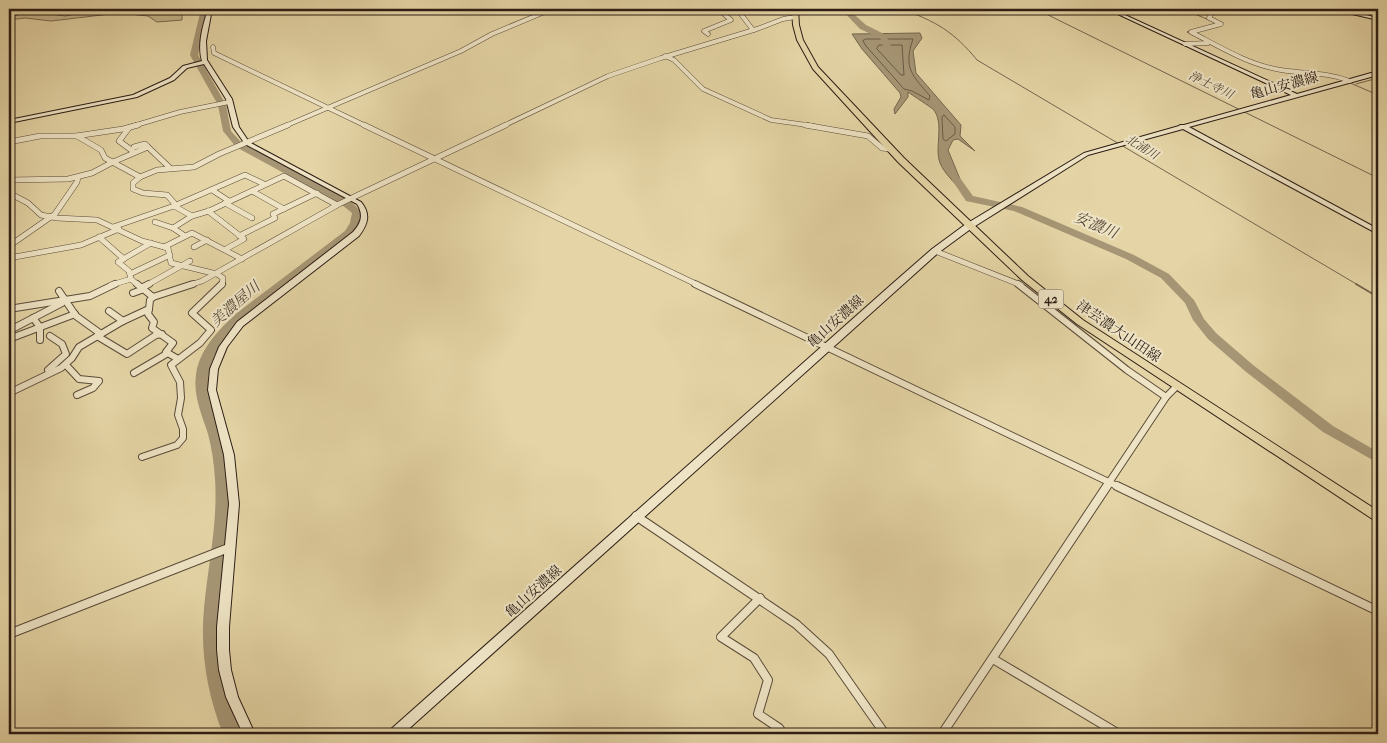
<svg xmlns="http://www.w3.org/2000/svg" width="1387" height="743" font-family="'IM FELL French Canon','Noto Serif JP',serif">
<rect width="100%" height="100%" fill="#e5d5a6"/>
<filter id="stains"><feTurbulence type="fractalNoise" baseFrequency=".004" numOctaves="4"/><feColorMatrix values="0 0 0 0 .2 0 0 0 0 .09 0 0 0 0 .02 0 0 0 .5 -.17"/></filter>
<radialGradient id="worn" r=".72"><stop offset=".6" stop-color="#630" stop-opacity="0"/><stop offset="1" stop-color="#630" stop-opacity=".3"/></radialGradient>
<polygon fill="#c6b68d" stroke="#796a51" points="103,9 177,9 182,11 182,20 157,22 148,16 119,13 51,21 25,18 9,20 9,16 36,12 65,16"/>
<path fill="#a69675" stroke="#75664f" d="M920,33L922,38L913,51L916,73L961,125L960,136L975,151L958,139L953,140L948,150L967,196C958,186 945,175 940,163C934,147 945,123 933,109C932,108 912,95 908,92V97L895,114L894,109L901,97L900,93L862,49L852,34Z"/>
<g fill="none" stroke-linecap="round" stroke-linejoin="round">
<g stroke="#695a45" stroke-width="1">
<path d="M866,39H913C903,68 912,75 930,96L929,100L912,91L904,89L866,46L863,41Z"/>
<polygon points="879,45 902,45 904,75 901,75 877,49"/>
<polygon points="944,115 955,127 955,134 946,141 943,139 942,118"/>
</g>
<g stroke="#75664f" stroke-width="1">
<path d="M901,9C936,21 954,32 977,60L1358,285"/>
<polyline points="1036,9 1378,178"/>
<polyline points="1183,9 1209,20"/>
<polyline points="1192,30 1187,32 1206,42"/>
<polyline points="1348,82 1378,95"/>
<polyline points="1356,84 1378,78"/>
</g>
<polyline stroke="#75664f" stroke-width="2" points="1356,284 1378,297"/>
<g fill="#a69675" fill-rule="evenodd">
<path d="M201,9H209L198,55L226,105L231,131L242,143L350,201C365,214 366,219 353,235C329,254 305,272 281,291C257,309 227,328 214,356C197,391 223,430 227,466C235,520 220,571 219,624C218,663 228,698 241,734H223C207,694 200,651 204,608C208,565 218,523 215,479C214,464 212,449 208,434C202,415 193,396 196,375C199,350 218,330 237,313L345,231L350,223L352,213L342,205L236,147L223,131L218,105L190,55Z"/>
<polygon points="841,9 848,9 866,25 886,35 891,46 890,48 884,48 880,38 860,29"/>
<polygon points="957,177 960,178 973,196 1022,207 1134,255 1169,274 1194,300 1204,319 1216,333 1253,365 1333,426 1378,452 1378,463 1323,432 1245,371 1208,339 1193,320 1185,303 1161,278 1126,259 1014,211 966,201 952,180"/>
</g>
<g stroke="#5a4b39" stroke-width="5">
<g id="street-far3">
<polyline points="737,9 753,30"/>
<path d="M1214,9L1209,18L1221,24L1191,32C1220,47 1249,65 1281,70C1305,74 1327,72 1350,81"/>
<polyline points="9,14 39,9"/>
<polyline points="708,34 704,31 731,20 718,9"/>
<polyline points="1185,44 1208,43"/>
<polyline points="213,47 214,53 366,126"/>
<polyline points="665,56 674,60 703,89 771,120 814,126"/>
<polyline points="133,126 180,112 229,102"/>
<polyline points="285,126 461,51 492,34 552,9"/>
<polyline points="503,126 608,76 661,58 757,29 783,19 795,17"/>
</g>
</g>
<g stroke="#5a4b39" stroke-width="6">
<g id="street-far2">
<polyline points="364,125 698,285"/>
<polyline points="805,125 868,136 882,148 890,149"/>
<polyline points="129,128 119,141 134,152"/>
<polyline points="77,136 101,150 105,158 140,177"/>
<polyline points="9,142 40,136 76,136 123,129 138,125"/>
<polyline points="134,147 145,144 148,147"/>
<polyline points="113,162 148,147 170,168"/>
<polyline points="9,180 68,179 92,173 113,162"/>
<polyline points="212,190 229,201"/>
<polyline points="252,191 284,209"/>
<polyline points="9,193 28,203 41,215 57,218 97,220 142,241 168,248 171,263 217,274 223,278 222,285"/>
<polyline points="225,203 252,218"/>
<polyline points="174,206 245,175 264,184"/>
<polyline points="174,206 192,216"/>
<polyline points="208,211 244,239 226,249"/>
<polyline points="155,222 173,228"/>
<polyline points="113,227 174,206 175,204 167,195 143,193 133,189 133,183 140,177 157,170 194,167 219,154 288,125"/>
<polyline points="185,236 173,228 192,216 209,211 284,176 337,205"/>
<polyline points="239,236 275,218 273,214 317,193"/>
<polyline points="99,237 124,259"/>
<polyline points="9,246 55,214 77,182 78,177"/>
<polyline points="164,247 192,233 242,259"/>
<polyline points="194,247 207,240"/>
<polyline points="935,251 1021,285"/>
<polyline points="9,258 81,245 119,229"/>
<polyline points="130,274 170,255"/>
<polyline points="111,285 131,279"/>
<polyline points="138,285 131,279 129,271 118,262 151,243"/>
<polyline points="147,285 190,261"/>
<polyline points="190,285 202,281 339,204 506,125"/>
</g>
</g>
<g stroke="#5a4b39" stroke-width="8">
<g id="street-far1">
<polyline points="137,284 153,297"/>
<polyline points="695,284 1119,487"/>
<polyline points="1018,284 1127,370 1166,397"/>
<polyline points="143,287 149,284"/>
<polyline points="59,291 76,316 101,334"/>
<polyline points="133,293 144,289"/>
<polyline points="9,309 90,296 115,284"/>
<polyline points="149,309 148,314 154,322 152,328 173,343 166,352 178,359"/>
<polyline points="109,311 123,321"/>
<polyline points="33,318 40,327 40,340"/>
<polyline points="14,328 62,303"/>
<polyline points="97,336 127,354 156,335 162,334"/>
<polyline points="9,339 75,314"/>
<polyline points="66,365 79,379 99,381 93,388 77,395"/>
<polyline points="48,370 66,354 62,344 50,336"/>
<polyline points="134,373 168,353"/>
<polyline points="9,393 61,368 72,358 79,347 123,321 149,309 150,300 153,297 193,284"/>
<polyline points="142,457 177,445 183,438 183,429 178,415 181,398 180,382 171,365 200,343 211,330 192,313 222,284"/>
<polyline points="1106,487 1166,397 1177,386"/>
</g>
</g>
<g stroke="#5a4b39" stroke-width="10">
<g id="street">
<polyline points="1117,486 1378,611"/>
<polyline points="636,516 796,624 829,654 885,734"/>
<polyline points="760,598 721,637 754,658 768,680 758,714 779,728 783,734"/>
<polyline points="9,634 231,547"/>
<polyline points="993,659 1119,734"/>
<polyline points="942,734 1107,486"/>
</g>
</g>
<g stroke="#2c1d15" stroke-width="2">
<g id="secondary">
<path d="M208,9H212L206,41L207,60L232,99L239,127L249,142L361,202C371,214 368,224 359,236L243,326L227,347L218,369L216,390L234,455L239,504L229,627V650L231,670L238,697L255,734H243L226,697L219,670L217,650V627L229,504L224,455L208,390L210,369L219,347L237,322L353,232C361,223 364,215 357,204L245,144L233,127L226,99L204,64L187,68L174,80L137,97L14,122L12,129L14,142L9,143V120L133,95L170,78L183,66L202,61C197,45 203,25 208,9Z"/>
<polygon points="1107,9 1112,9 1297,94 1378,71 1378,75 1189,127 1378,229 1378,234 1183,129 1088,155 972,228 938,253 403,734 388,734 390,730 892,284 932,249 966,224 1084,153 1179,126 1180,125 1184,125 1291,95"/>
<polygon points="1335,9 1342,9 1378,18 1378,20 1335,10"/>
</g>
</g>
<g stroke="#2c1d15" stroke-width="2">
<polygon id="primary" points="792,9 798,9 799,25 803,40 818,67 904,158 1028,276 1083,320 1378,511 1378,521 1374,520 1077,324 1022,280 898,162 813,69 797,40 793,25"/>
</g>
<use href="#street-far3" stroke="#eee4c5" stroke-width="4"/>
<use href="#street-far2" stroke="#eee4c5" stroke-width="5"/>
<use href="#street-far1" stroke="#eee4c5" stroke-width="6"/>
<use href="#street" stroke="#eee4c5" stroke-width="8"/>
<use href="#secondary" fill="#eee4c5" fill-rule="evenodd"/>
<use href="#primary" fill="#e5d5a6" fill-rule="evenodd"/>
</g>
<g text-anchor="middle" stroke-width="4" stroke-linejoin="round" paint-order="stroke">
<g font-size="12" font-style="italic" fill="#574737" stroke="#eee4c5">
<text transform="translate(1211 85) rotate(26)" y="4">浄土寺川</text>
<text transform="translate(1142 147) rotate(31)" y="4">北浦川</text>
</g>
<rect fill="#eee4c5" stroke="#66594a" stroke-width="1" x="1038.5" y="289.5" width="25" height="19" rx="4"/>
<g font-size="12" font-weight="bold" fill="#2c1d15">
<text x="1051" y="303">42</text>
</g>
<g font-size="14" fill="#2c1d15" stroke="#eee4c5">
<text transform="translate(1284 85) rotate(-15)" y="5">亀山安濃線</text>
<text transform="translate(835 321) rotate(-42)" y="5">亀山安濃線</text>
<text transform="translate(1119 331) rotate(34)" y="5">津芸濃大山田線</text>
<text transform="translate(533 591) rotate(-42)" y="5">亀山安濃線</text>
</g>
<g font-size="15" font-style="italic" fill="#574737" stroke="#eee4c5">
<text transform="translate(1096 225) rotate(23)" y="5">安濃川</text>
<text transform="translate(235 304) rotate(-41)" y="5">美濃屋川</text>
</g>
</g>
<rect width="1387" height="743" fill="none" stroke="#e5d5a6" stroke-width="30"/>
<rect x="10" y="10" width="1367" height="723" fill="none" stroke="#2c1d15" stroke-width="2.5"/>
<rect x="15" y="15" width="1357" height="713" fill="none" stroke="#2c1d15"/>
<rect width="100%" height="100%" filter="url(#stains)"/>
<rect width="100%" height="100%" fill="url(#worn)"/>
</svg>
